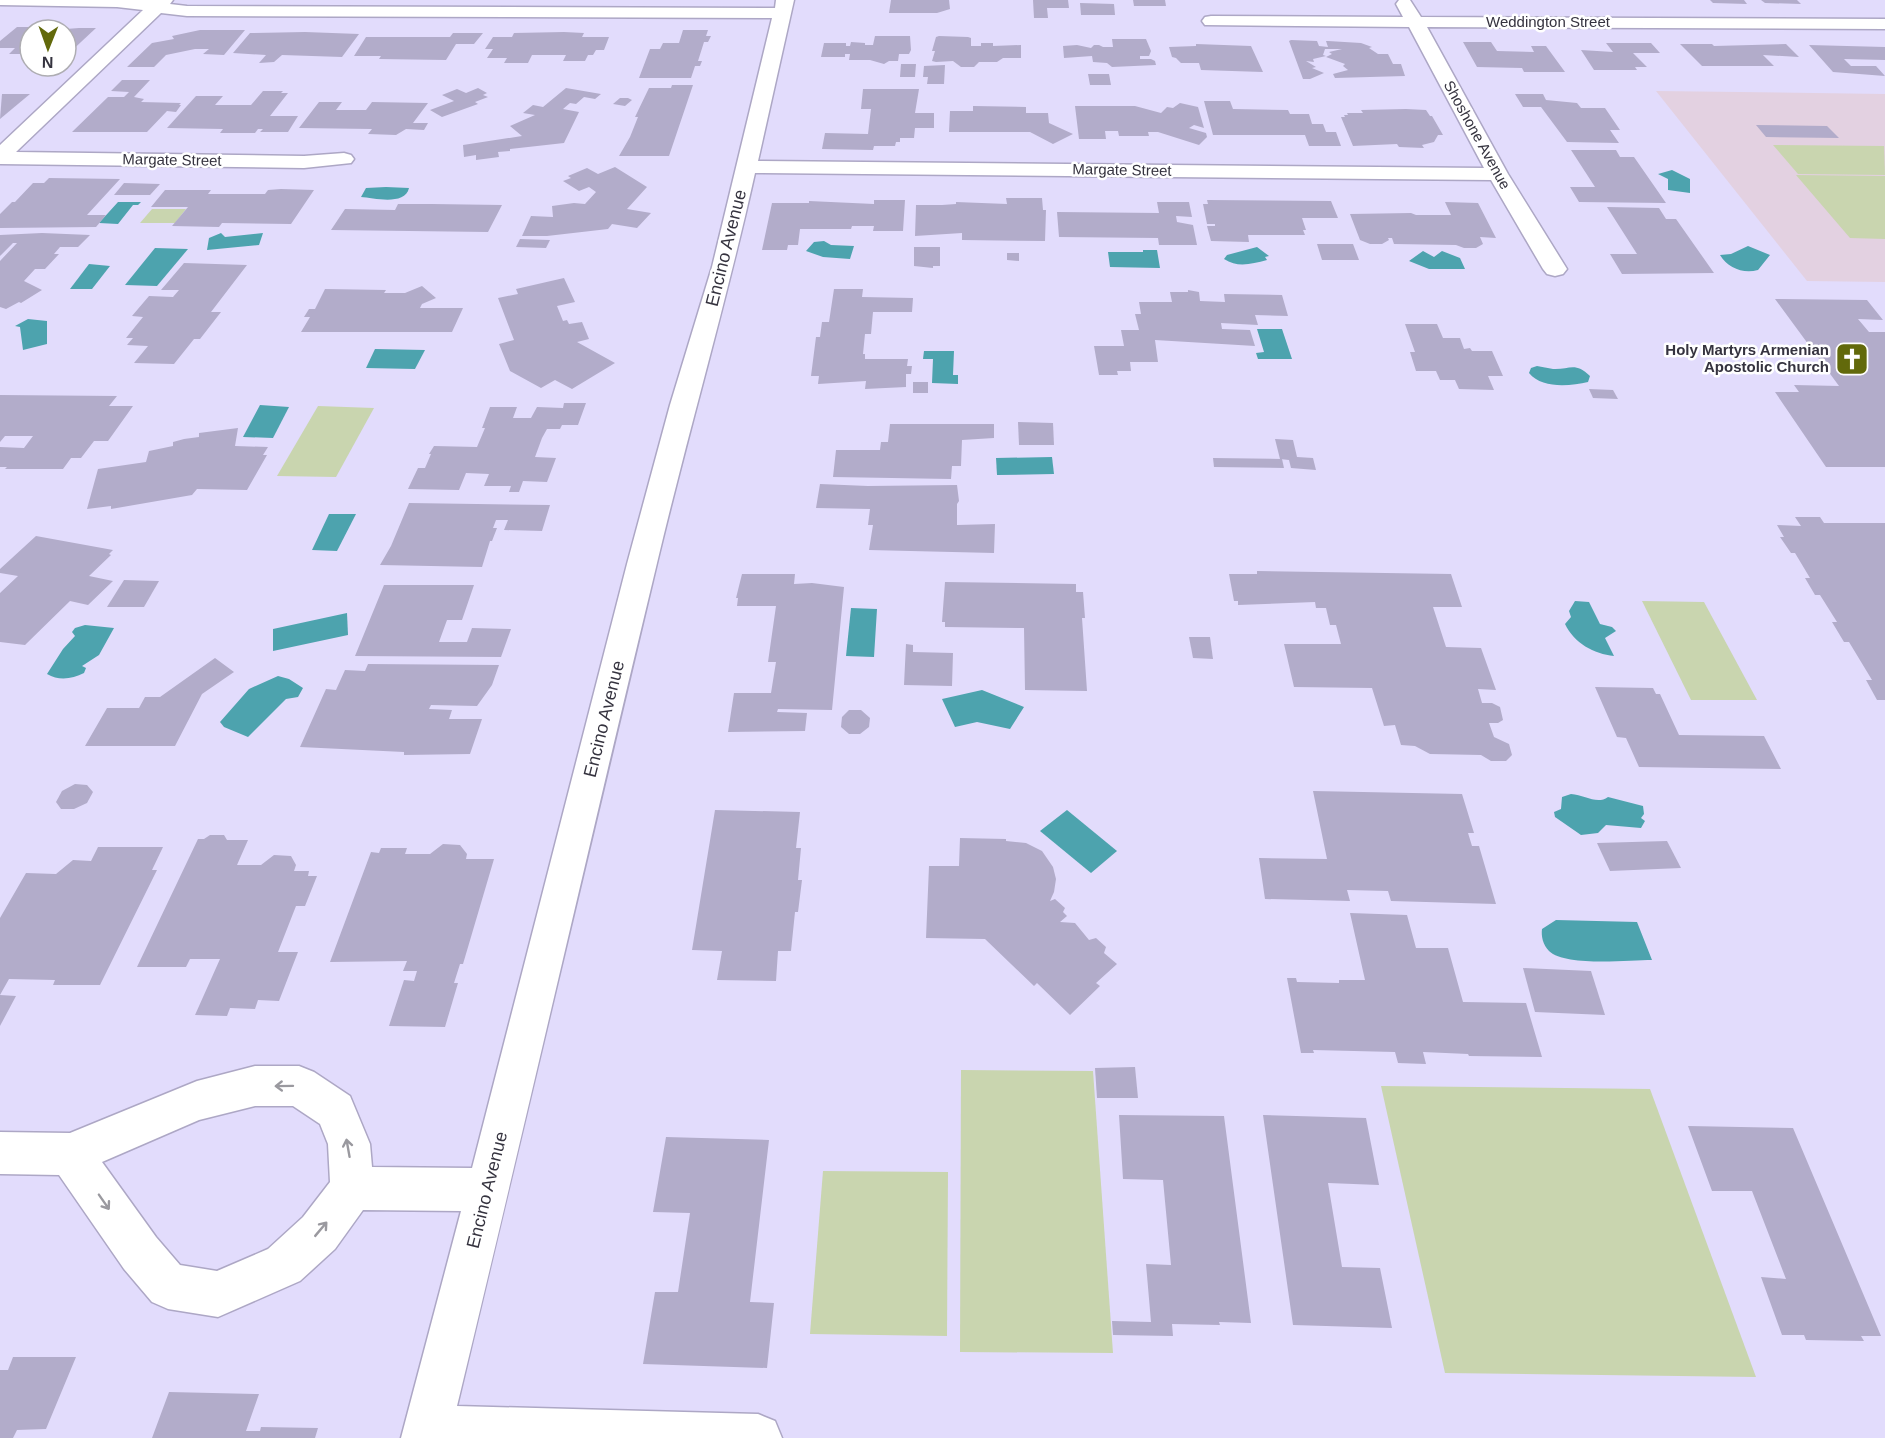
<svg xmlns="http://www.w3.org/2000/svg" width="1885" height="1438" font-family="Arial,sans-serif">
<rect width="100%" height="100%" fill="#e2dcfc"/>
<polygon fill="#e3d1e1" points="1656,91 1885,94 1885,282 1807,281"/>
<g fill="#c9d5af">
<polygon points="1773,145 1884,146 1885,175 1798,174"/>
<polygon points="1796,175 1885,176 1885,239 1850,238"/>
<polygon points="152,209 186,209 175,223 140,223"/>
<polygon points="318,406 374,408 336,477 277,476"/>
<polygon points="1642,601 1704,602 1757,700 1691,700"/>
<polygon points="961,1070 1093,1071 1113,1353 960,1352"/>
<polygon points="1381,1086 1650,1089 1756,1377 1445,1373"/>
<polygon points="823,1171 948,1172 947,1336 810,1334"/>
</g>
<g fill="#4da3ae">
<polygon points="1672,170 1690,179 1690,193 1668,190 1668,179 1658,174"/>
<path d="M386,187L409,188C405,206 374,198 361,197L366,188Z"/>
<polygon points="118,202 141,202 138,205 133,205 118,224 99,223"/>
<polygon points="221,233 225,237 263,233 259,245 207,250 209,238"/>
<polygon points="824,241 831,245 854,246 850,259 823,257 806,251 814,242"/>
<path d="M1748,246L1770,255L1758,270C1743,274 1728,268 1720,255L1731,254Z"/>
<path d="M1257,247L1269,256L1265,257L1267,260C1251,264 1238,268 1224,259L1227,255Z"/>
<polygon points="155,248 188,249 157,286 125,285"/>
<polygon points="1143,250 1157,250 1160,268 1110,267 1108,252 1143,252"/>
<polygon points="1423,251 1434,257 1442,251 1460,258 1465,269 1429,269 1409,261"/>
<polygon points="89,264 110,266 92,289 70,289"/>
<polygon points="28,319 47,321 47,344 23,350 20,327 15,326"/>
<polygon points="1257,329 1282,329 1292,359 1258,359 1256,353 1264,352"/>
<polygon points="375,349 425,350 415,369 366,368"/>
<polygon points="924,351 954,351 953,375 958,375 958,384 932,383 933,359 923,359"/>
<path d="M1537,366C1542,367 1548,368 1553,369C1569,370 1575,361 1590,376L1588,382C1570,386 1542,389 1529,373L1531,368Z"/>
<polygon points="260,405 289,407 273,438 243,437"/>
<polygon points="1052,457 1054,474 997,475 996,458"/>
<polygon points="329,514 356,514 337,551 312,550"/>
<path d="M1575,601L1589,602L1600,624L1612,627L1616,631L1605,638L1614,656C1594,654 1574,643 1565,624L1571,617L1569,611Z"/>
<polygon points="851,608 877,609 874,657 846,656"/>
<polygon points="347,613 348,635 273,651 273,629"/>
<path d="M85,625L114,628L99,655L82,666L86,668L84,673C72,679 59,681 47,674L63,649L75,636L72,632L75,628Z"/>
<polygon points="278,676 289,679 303,688 298,697 286,699 248,737 224,727 220,722 249,689"/>
<polygon points="982,690 1024,707 1010,729 977,722 955,727 942,699"/>
<path d="M1571,794C1585,795 1597,805 1608,797L1643,806L1644,814L1641,818L1645,821L1641,828L1606,825L1598,833L1581,835L1555,817L1554,812L1561,809L1562,797Z"/>
<polygon points="1067,810 1117,851 1091,873 1040,831"/>
<path d="M1556,920L1637,922L1652,960C1628,960 1566,967 1549,951C1543,945 1541,936 1542,929Z"/>
</g>
<g fill="#b2acca">
<polygon points="891,0 949,0 950,9 937,13 889,13"/>
<polygon points="1033,0 1068,0 1069,8 1047,8 1048,18 1034,18"/>
<polygon points="1133,0 1165,0 1166,6 1134,6"/>
<polygon points="1710,0 1744,0 1747,4 1713,3"/>
<polygon points="1761,0 1797,0 1801,4 1765,3"/>
<polygon points="1080,3 1114,4 1115,15 1081,15"/>
<polygon points="17,27 47,27 43,30 30,30 30,54 9,54 15,48 0,48 0,41"/>
<polygon points="79,28 96,28 66,56 66,29"/>
<polygon points="200,30 245,30 224,55 203,54 209,49 195,49 166,55 154,67 127,67 152,43 174,39 172,36"/>
<polygon points="683,30 708,30 706,36 711,36 708,42 704,42 698,61 702,61 700,66 695,66 691,78 639,78 650,49 660,49 663,43 679,43"/>
<polygon points="305,32 359,34 342,57 282,55 274,62 259,63 266,55 233,53 250,33"/>
<polygon points="564,32 584,33 582,37 609,37 604,50 596,50 593,55 588,55 585,61 563,61 566,55 532,55 528,63 504,63 507,58 487,58 493,49 485,49 493,37 512,37 514,33"/>
<polygon points="453,33 483,33 474,44 456,44 446,60 379,59 381,56 354,56 366,37 450,37"/>
<polygon points="875,36 910,36 911,50 909,54 899,54 898,61 889,61 884,64 870,60 849,60 850,54 845,54 845,57 821,57 824,43 846,43 846,46 850,46 851,42 865,43 865,45 873,45"/>
<polygon points="939,36 968,37 971,38 971,46 981,46 981,43 993,43 993,46 1021,45 1021,58 1003,58 997,62 979,62 974,67 961,67 953,61 936,62 932,61 935,51 932,51 936,37"/>
<polygon points="1112,39 1146,39 1151,51 1149,56 1140,56 1140,59 1151,59 1155,61 1156,65 1112,67 1107,63 1093,62 1092,56 1064,58 1063,46 1077,45 1091,48 1094,45 1099,45 1103,47 1113,47"/>
<polygon points="1291,40 1317,41 1319,46 1328,47 1326,41 1328,41 1361,43 1372,47 1369,48 1378,54 1388,54 1393,64 1401,64 1405,76 1335,78 1333,74 1348,70 1343,66 1345,64 1326,57 1332,54 1329,52 1342,49 1325,49 1323,55 1326,56 1313,59 1314,62 1306,61 1316,67 1312,68 1324,73 1310,79 1303,79 1289,41"/>
<polygon points="1463,42 1491,42 1497,51 1534,52 1531,46 1546,46 1565,72 1524,72 1522,68 1477,67"/>
<polygon points="1606,43 1651,43 1660,53 1633,53 1647,67 1635,67 1637,70 1594,70 1581,50 1613,52"/>
<polygon points="1196,44 1251,46 1263,72 1201,70 1199,63 1181,63 1176,58 1172,57 1169,47 1196,46"/>
<polygon points="1680,44 1712,44 1714,46 1786,44 1799,57 1763,55 1774,66 1702,66"/>
<polygon points="1809,45 1885,47 1885,60 1844,59 1851,66 1876,66 1885,76 1833,72"/>
<polygon points="901,64 916,64 915,77 900,77"/>
<polygon points="945,65 944,84 927,84 928,77 923,77 924,66"/>
<polygon points="1088,74 1109,74 1111,85 1090,85"/>
<polygon points="122,80 150,80 134,97 144,99 141,102 181,103 179,105 181,105 176,112 167,111 147,132 72,132 108,97 124,97 129,92 111,91"/>
<polygon points="672,85 693,85 669,156 619,156 630,137 638,117 635,117 649,88 671,88"/>
<polygon points="478,88 487,93 483,95 488,97 475,102 478,104 442,117 430,110 454,101 442,95 457,89 466,93"/>
<polygon points="566,88 601,94 595,99 584,97 576,104 570,103 563,109 579,112 564,143 510,149 510,151 498,152 499,157 476,160 476,155 464,157 463,145 522,136 510,126 535,115 523,113 533,105 543,107"/>
<polygon points="863,89 919,89 915,113 934,113 934,128 915,128 914,138 900,138 900,142 896,142 895,146 874,146 873,150 822,149 825,133 868,134 871,109 861,109"/>
<polygon points="263,91 283,91 281,93 288,93 270,116 298,116 288,132 260,132 263,129 258,129 255,133 220,133 223,129 167,128 196,96 223,96 215,105 251,105"/>
<polygon points="2,94 30,94 0,119"/>
<polygon points="1515,94 1543,94 1546,100 1577,103 1581,108 1605,108 1620,130 1610,130 1619,143 1567,142 1541,107 1523,107"/>
<polygon points="620,98 628,98 632,100 625,106 613,104"/>
<polygon points="1204,101 1230,101 1233,109 1288,110 1290,114 1309,114 1312,124 1323,124 1326,132 1336,132 1341,146 1309,146 1305,135 1213,135"/>
<polygon points="319,102 342,102 336,110 366,110 372,102 428,103 413,123 428,123 424,130 406,129 396,135 368,134 372,129 299,128"/>
<polygon points="1180,103 1198,107 1204,128 1194,125 1189,128 1206,133 1207,137 1199,145 1158,132 1148,132 1149,136 1119,136 1118,131 1105,131 1106,139 1079,139 1075,106 1135,106 1161,113 1167,107 1173,108"/>
<polygon points="973,106 1026,107 1026,113 1048,113 1049,123 1073,134 1053,144 1030,132 949,132 950,111 973,111"/>
<polygon points="1406,109 1426,110 1430,116 1432,116 1443,135 1438,135 1434,142 1422,145 1424,148 1399,147 1397,144 1353,146 1341,117 1345,117 1344,115 1348,115 1347,113 1363,113 1361,110"/>
<polygon points="1756,125 1827,126 1839,138 1766,137"/>
<polygon points="1571,150 1616,150 1620,157 1634,157 1666,203 1579,202 1570,187 1595,187"/>
<polygon points="615,167 647,187 627,209 651,213 637,228 612,224 608,229 547,236 522,236 531,216 553,217 552,206 574,203 585,204 596,192 589,187 579,191 563,181 571,178 568,176 587,168 598,174"/>
<polygon points="49,178 120,179 87,215 106,215 96,227 0,228 0,214 12,202 15,202 33,183 44,183"/>
<polygon points="124,183 160,184 150,195 114,195"/>
<polygon points="281,189 314,190 291,224 222,223 219,227 172,226 188,207 151,207 165,190 211,190 208,194 265,194 268,190"/>
<polygon points="1006,198 1042,198 1043,210 1046,210 1045,241 962,240 962,233 915,236 916,205 942,205 956,204 956,202 1007,204"/>
<polygon points="874,200 905,200 903,231 873,231 874,226 852,226 851,229 800,229 798,245 788,245 787,250 762,250 772,203 809,203 809,201 874,204"/>
<polygon points="1207,200 1331,201 1338,218 1302,218 1306,230 1303,230 1305,235 1248,235 1249,242 1211,241 1207,226 1215,226 1215,224 1207,224 1203,204 1208,204"/>
<polygon points="1157,202 1189,202 1192,217 1176,216 1177,222 1193,225 1197,245 1159,245 1158,238 1059,237 1057,212 1159,213"/>
<polygon points="1445,202 1478,203 1496,238 1480,237 1483,244 1476,248 1464,248 1456,245 1394,244 1392,238 1388,238 1389,240 1382,244 1370,244 1360,240 1350,214 1411,213 1416,215 1451,215"/>
<polygon points="398,204 432,204 502,205 488,232 331,230 345,209 395,210"/>
<polygon points="1607,207 1659,208 1666,219 1676,219 1714,273 1622,274 1610,254 1637,254"/>
<polygon points="42,233 90,235 78,247 60,247 54,254 59,254 45,269 35,269 24,281 42,290 21,303 19,302 6,309 0,307 0,261 17,243 13,243 0,256 0,235"/>
<polygon points="520,239 550,240 546,248 516,247"/>
<polygon points="1317,244 1353,244 1359,260 1322,260"/>
<polygon points="914,247 940,247 940,266 933,266 933,268 914,266"/>
<polygon points="1007,253 1019,253 1019,261 1007,260"/>
<polygon points="184,263 247,265 211,312 221,312 200,339 194,339 174,364 134,363 148,346 127,345 133,338 126,338 143,317 132,316 149,296 173,297 179,290 161,290"/>
<polygon points="564,278 575,302 557,306 563,321 567,320 569,324 582,322 589,339 577,342 615,363 572,389 555,380 541,388 510,371 499,344 514,340 498,298 518,294 516,289"/>
<polygon points="422,286 436,298 422,304 420,308 463,308 452,332 301,332 310,317 304,317 309,309 315,309 325,289 386,290 384,293 405,293"/>
<polygon points="834,289 863,289 862,297 913,298 912,312 873,312 871,334 865,334 863,354 865,354 865,359 908,359 907,366 912,366 911,374 906,374 906,387 865,389 866,381 818,384 819,376 811,376 816,337 820,337 822,322 829,322"/>
<polygon points="1188,290 1199,292 1200,301 1225,302 1224,294 1282,295 1288,316 1255,315 1258,325 1221,323 1222,329 1250,330 1255,346 1155,340 1158,362 1130,362 1131,371 1117,371 1118,375 1099,375 1094,346 1124,346 1121,330 1139,330 1135,314 1141,314 1139,302 1172,302 1170,292 1188,292"/>
<polygon points="1775,299 1867,300 1883,320 1858,319 1869,332 1885,332 1885,467 1826,467 1775,392 1799,392 1794,385 1839,386"/>
<polygon points="1405,324 1437,324 1443,338 1460,338 1464,349 1470,348 1472,351 1492,351 1503,376 1488,376 1494,390 1459,389 1455,380 1440,380 1436,371 1416,371 1410,352 1415,352"/>
<rect x="913" y="382" width="15" height="11"/>
<polygon points="1589,389 1613,390 1618,399 1593,398"/>
<polygon points="0,395 117,396 109,406 133,406 108,441 94,441 81,458 71,458 63,469 5,469 7,467 0,467 0,447 24,448 33,436 5,436 0,442"/>
<polygon points="564,403 586,403 578,425 562,425 560,429 547,429 542,438 535,457 556,458 547,482 523,481 519,492 509,492 511,486 484,486 489,474 466,473 459,490 408,489 418,468 425,468 431,454 429,454 434,446 477,447 485,428 482,428 490,407 517,407 513,418 531,418 537,407 563,408"/>
<polygon points="1018,422 1053,423 1054,445 1019,445"/>
<polygon points="890,424 994,424 994,438 962,440 961,466 952,466 951,479 833,477 836,450 880,450 881,442 888,442"/>
<polygon points="238,428 235,446 268,447 263,455 267,455 247,490 197,489 192,495 111,509 111,506 87,509 98,469 146,462 149,451 173,446 173,442 184,439 199,437 199,433"/>
<polygon points="1275,439 1293,440 1297,457 1313,458 1316,470 1291,468 1289,460 1280,459"/>
<polygon points="1213,458 1282,459 1284,468 1214,467"/>
<polygon points="820,484 868,486 957,485 959,501 957,504 957,525 995,524 994,553 869,550 873,525 868,525 870,509 816,508"/>
<polygon points="409,503 550,505 542,531 504,530 508,520 496,520 493,528 497,528 492,541 490,541 482,567 380,565 391,546"/>
<polygon points="1795,517 1820,517 1824,523 1885,523 1885,700 1877,700 1866,680 1872,680 1849,642 1844,642 1832,622 1837,622 1820,595 1815,595 1805,578 1810,578 1795,553 1791,553 1780,537 1784,537 1777,525 1801,526"/>
<polygon points="36,536 113,550 109,554 111,555 89,576 113,581 88,605 70,601 25,645 0,642 0,593 18,576 0,573 0,569"/>
<polygon points="1257,571 1451,574 1462,607 1433,607 1446,647 1481,648 1496,690 1478,689 1482,703 1492,703 1500,707 1503,720 1498,723 1489,723 1494,737 1509,744 1512,755 1506,761 1491,761 1481,755 1430,754 1415,746 1401,745 1395,725 1384,726 1372,688 1294,687 1284,644 1341,644 1336,625 1330,625 1326,608 1316,608 1315,602 1238,605 1238,601 1234,601 1229,574 1257,574"/>
<polygon points="742,574 795,574 794,584 812,583 844,587 832,710 778,709 777,712 807,713 805,731 728,732 734,693 771,693 776,662 768,662 776,606 737,606 738,598 736,598"/>
<polygon points="124,580 159,581 144,607 107,607"/>
<polygon points="945,582 1076,584 1076,592 1083,592 1085,618 1082,618 1087,691 1025,690 1024,628 945,627 945,622 942,622"/>
<polygon points="384,585 474,585 462,620 447,620 439,642 467,642 472,628 511,629 501,657 355,656"/>
<polygon points="1189,637 1210,637 1213,659 1193,658"/>
<polygon points="906,644 913,645 913,652 953,653 952,686 904,685"/>
<polygon points="215,658 234,672 202,694 175,746 85,746 107,708 139,708 145,697 160,697"/>
<polygon points="368,664 499,665 492,685 477,706 431,705 429,709 452,710 449,719 482,719 470,754 404,755 404,752 300,747 326,689 336,690 345,670 365,671"/>
<polygon points="1595,687 1653,688 1656,694 1660,694 1679,735 1764,736 1781,769 1639,767 1626,738 1617,737"/>
<polygon points="849,710 861,710 870,718 869,727 860,734 849,734 841,727 842,717"/>
<polygon points="75,784 87,785 93,792 87,803 74,809 61,809 56,802 62,791"/>
<polygon points="1313,791 1462,794 1474,833 1468,833 1472,846 1479,846 1496,904 1391,901 1388,891 1347,890 1350,901 1265,899 1259,858 1327,859"/>
<polygon points="715,810 800,812 796,848 801,848 798,880 802,880 798,912 795,912 791,951 778,951 776,981 717,980 722,951 692,950"/>
<polygon points="210,835 224,835 227,840 248,840 237,865 261,865 274,855 291,856 296,865 294,871 309,871 308,876 317,876 305,906 296,906 278,952 298,952 279,1001 258,1000 255,1009 230,1008 227,1016 195,1015 220,959 190,959 186,967 137,967 198,839 204,839"/>
<polygon points="960,838 1006,839 1006,841 1026,843 1042,851 1053,867 1056,879 1054,892 1050,901 1055,899 1065,908 1063,912 1067,916 1060,922 1075,923 1089,940 1096,938 1106,947 1104,953 1117,964 1096,983 1100,986 1070,1015 1037,983 1034,986 985,939 926,938 929,866 959,866"/>
<polygon points="1667,841 1681,868 1610,871 1597,843"/>
<polygon points="443,844 460,845 467,854 466,859 494,859 463,964 460,964 454,983 458,983 445,1027 389,1026 404,980 414,981 417,971 403,971 407,961 330,962 371,852 379,853 381,848 407,848 405,854 430,854"/>
<polygon points="98,847 163,847 152,870 157,870 100,985 53,985 55,980 9,979 0,995 0,918 26,873 56,874 73,860 91,861"/>
<polygon points="1350,913 1407,915 1416,948 1448,948 1463,1002 1526,1003 1542,1057 1469,1056 1468,1054 1423,1052 1426,1064 1398,1063 1395,1052 1313,1050 1314,1053 1301,1053 1287,978 1296,978 1297,982 1339,983 1339,980 1365,980"/>
<polygon points="1523,968 1591,971 1605,1015 1535,1012"/>
<polygon points="0,995 16,996 0,1026"/>
<polygon points="1135,1067 1138,1098 1097,1098 1095,1068"/>
<polygon points="1119,1115 1224,1116 1251,1323 1219,1322 1220,1325 1172,1324 1173,1336 1113,1335 1112,1321 1151,1322 1146,1264 1171,1265 1163,1180 1123,1179"/>
<polygon points="1263,1115 1366,1118 1379,1185 1328,1183 1342,1267 1380,1268 1392,1328 1293,1325"/>
<polygon points="1688,1126 1793,1128 1881,1336 1861,1336 1864,1341 1806,1340 1804,1335 1782,1335 1761,1277 1786,1279 1752,1191 1712,1191"/>
<polygon points="666,1137 769,1140 750,1302 774,1303 767,1368 643,1364 655,1292 678,1292 690,1213 653,1212"/>
<polygon points="13,1357 76,1357 46,1429 17,1430 13,1438 0,1438 0,1370 8,1370"/>
<polygon points="169,1392 259,1394 246,1431 260,1431 261,1427 318,1428 315,1438 152,1438"/>
</g>
<g fill="none" stroke-linecap="round" stroke-linejoin="round">
<g stroke="#ada7c5" stroke-width="3">
<path id="minor" d="M0,0H173L170,4L187,6L775,8L776,0H794L758,161L1484,168L1409,27L1205,25L1202,21L1205,17L1211,16L1403,17L1396,4L1399,0H1410L1421,17L1885,19V29L1427,27L1508,174L1567,269L1563,274L1555,276L1547,274L1543,269L1491,180L755,173C726,304 688,432 657,563C589,844 525,1125 457,1406L758,1414L775,1421L782,1438H401L461,1211L363,1210L335,1249L300,1281L218,1317L168,1309L152,1302L124,1269L59,1175L0,1174V1132L70,1133L197,1081L255,1066H299L314,1072L350,1096L370,1144L372,1167L472,1168L627,564L670,405L712,267L772,18L187,16L161,13L16,152L304,156L344,153L351,155L354,159L351,163L304,168L0,164V145L143,10L117,7L0,5ZM255,1106H293L320,1124L328,1144L330,1182L303,1217L268,1249L217,1271L180,1265L156,1237L102,1162L199,1120Z"/>
</g>
<use href="#minor" fill="#fff" fill-rule="evenodd"/>
</g>
<defs><path id="oneway-shaft" d="M-6 0H5M1.5-3L5.5 0L1.5 3" fill="none" stroke-width="1.6" stroke-linecap="round" stroke-linejoin="round" transform="scale(1.5)"/></defs>
<g stroke="#9a999f">
<use href="#oneway-shaft" transform="translate(284 1086) rotate(179)"/>
<use href="#oneway-shaft" transform="translate(348 1148) rotate(-100)"/>
<use href="#oneway-shaft" transform="translate(104 1202) rotate(55)"/>
<use href="#oneway-shaft" transform="translate(321 1229) rotate(-50)"/>
</g>
<defs>
<g id="church-square" transform="scale(1.725)"><rect x="-9" y="-9" width="18" height="18" rx="4" fill="#62690b" stroke="#fff"/><path d="M-1.2-6h2.4v3.5h3.3v2.4h-3.3V6h-2.4V-.1h-3.3v-2.4h3.3Z" fill="#fff"/></g>
</defs>
<g fill-rule="evenodd">
<use href="#church-square" x="1852" y="359"/>
</g>
<g text-anchor="middle" stroke-width="5" stroke-linejoin="round" paint-order="stroke">
<g font-size="15" fill="#35333f" stroke="#fff">
<text x="1548" y="27">Weddington Street</text>
<text transform="translate(1477 135) rotate(61)" y="5">Shoshone Avenue</text>
<text transform="translate(172 160) rotate(1)" y="5">Margate Street</text>
<text transform="translate(1122 170) rotate(1)" y="5">Margate Street</text>
</g>
<g font-size="15" font-weight="bold" fill="#35333f" stroke="#fff" text-anchor="end">
<text x="1829" y="355">Holy Martyrs Armenian<tspan x="1829" dy="17">Apostolic Church</tspan></text>
</g>
<g font-size="18" fill="#35333f" stroke="#fff">
<text transform="translate(726 248) rotate(-76)" y="6">Encino Avenue</text>
<text transform="translate(604 719) rotate(-76)" y="6">Encino Avenue</text>
<text transform="translate(487 1190) rotate(-76)" y="6">Encino Avenue</text>
</g>
</g>
<g transform="translate(48 48) rotate(181)"><circle r="28" fill="#ffffff" stroke="#aeadb2" stroke-width="1.5"/>
<path d="M0-4.5L10 22L0 15L-10 22Z" fill="#62690b"/>
<text y="-9" font-size="16" font-weight="bold" text-anchor="middle" fill="#35333f">N</text>
</g>
</svg>
